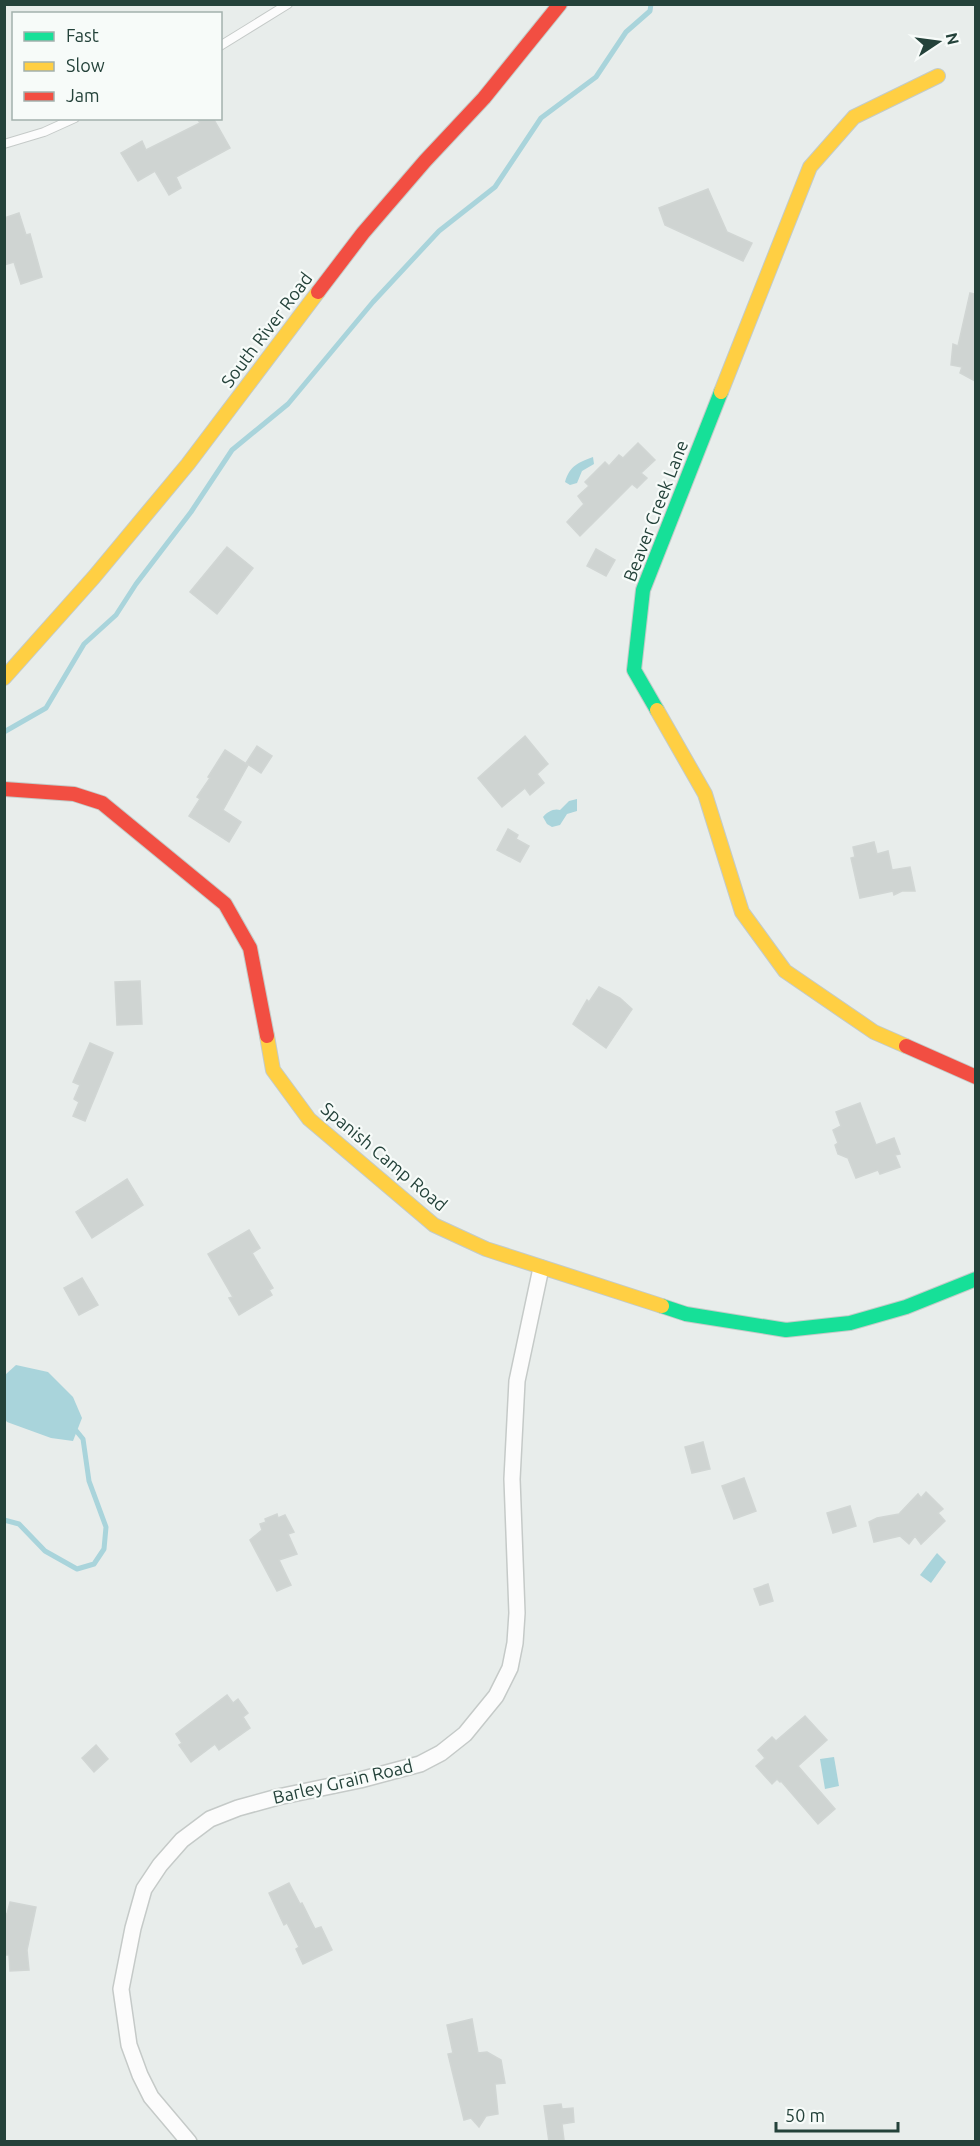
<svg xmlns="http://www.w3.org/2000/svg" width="980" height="2146" font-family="Ubuntu,sans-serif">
<rect width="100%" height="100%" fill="#e8edeb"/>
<g fill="#a9d4db">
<path d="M593,457L594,464L582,471L577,483L570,485L565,482C570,465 578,463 593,457Z"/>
<path d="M577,799V811L567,814L560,825L552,827L547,824L543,817C547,812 554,808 560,810L569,801Z"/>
<polygon points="16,1365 48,1372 73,1397 82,1418 73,1441 51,1438 7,1422 4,1418 5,1375"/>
<polygon points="937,1553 946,1562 931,1583 920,1575"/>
<polygon points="834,1757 839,1786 825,1789 820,1759"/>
</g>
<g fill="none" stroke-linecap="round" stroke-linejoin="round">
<g stroke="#a9d4db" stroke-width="5">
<polyline points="4,732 46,708 84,644 116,615 136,584 191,512 232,450 288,404 373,302 439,231 495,187 541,118 596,77 626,32 650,11 651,4"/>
<polyline points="4,1520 19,1524 45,1551 77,1569 94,1564 104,1549 106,1527 89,1481 83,1439 74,1428"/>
</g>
</g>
<g fill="#cfd4d2" stroke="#d1d6d4" stroke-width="1.5">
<polygon points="197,118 213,118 230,148 176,177 181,188 169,195 155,171 138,181 121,153 142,141 146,150 200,123"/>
<polygon points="708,189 727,232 752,243 743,261 665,225 659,208"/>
<polygon points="19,213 26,235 30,234 42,277 21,284 14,262 4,265 4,218"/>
<polygon points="970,293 975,294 975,381 960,373 962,367 951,365 953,344 958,346"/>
<polygon points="638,443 655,460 641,473 647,478 637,488 632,484 580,536 567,522 584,504 578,496 589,486 585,482 605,462 609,466 619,455 623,458"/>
<polygon points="227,547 253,568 217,614 190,592"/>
<polygon points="596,549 615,560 606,576 587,566"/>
<polygon points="525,736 548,764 537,774 544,783 530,795 525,788 502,807 478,778"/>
<polygon points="257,746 272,756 261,773 246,763"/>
<polygon points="225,750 248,765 223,810 241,822 229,842 189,816 200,799 197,797 210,778 208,777"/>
<polygon points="508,829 518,835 516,839 529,846 520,862 497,850"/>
<polygon points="874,842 877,854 888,851 892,870 910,867 915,891 902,891 894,895 893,891 860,898 851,858 855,857 853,847"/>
<polygon points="140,981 142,1024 117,1025 115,982"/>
<polygon points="599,987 620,998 632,1009 606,1048 573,1024 587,1000 589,1002"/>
<polygon points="90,1043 113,1053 85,1121 73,1116 79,1102 74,1099 80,1085 73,1082"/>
<polygon points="860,1103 876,1145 894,1138 900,1154 895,1155 900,1167 880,1174 878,1170 856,1178 848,1158 838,1154 835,1145 838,1143 833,1130 841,1126 836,1112"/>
<polygon points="127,1179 143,1205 92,1238 76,1212"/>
<polygon points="249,1230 260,1248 252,1253 273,1288 269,1290 272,1295 239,1315 229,1298 233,1297 208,1254"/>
<polygon points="82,1278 98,1305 79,1315 64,1288"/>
<polygon points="703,1442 710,1469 692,1473 685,1447"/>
<polygon points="744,1478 756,1511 734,1519 722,1486"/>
<polygon points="926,1492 943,1509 938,1513 945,1521 921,1544 915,1536 909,1544 900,1536 874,1542 869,1522 877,1518 899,1514 918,1494 921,1498"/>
<polygon points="850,1506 856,1526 833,1533 827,1513"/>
<polygon points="277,1514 278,1518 285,1515 294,1532 288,1534 297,1554 279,1560 291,1585 277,1591 250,1540 262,1530 260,1524 266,1522 265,1519"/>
<polygon points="768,1584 773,1601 760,1605 754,1589"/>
<polygon points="227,1695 233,1703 238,1699 248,1713 243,1717 250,1728 219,1750 215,1744 191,1762 179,1745 182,1743 176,1734"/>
<polygon points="805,1716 827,1740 798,1766 835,1809 818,1824 781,1781 780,1782 777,1779 772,1784 756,1766 765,1758 758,1750 772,1737 776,1741"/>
<polygon points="96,1745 108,1759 94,1772 82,1758"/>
<polygon points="289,1883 300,1904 302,1903 315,1929 321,1927 332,1950 303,1964 296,1949 299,1947 287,1923 284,1925 269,1893"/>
<polygon points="10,1902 36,1907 27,1950 29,1970 10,1971 9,1955 4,1955 4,1913 7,1914"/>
<polygon points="472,2019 478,2053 487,2052 501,2060 505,2083 495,2084 498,2114 486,2116 479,2127 471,2118 464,2120 448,2054 453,2053 447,2025"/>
<polygon points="561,2104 562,2109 573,2108 574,2122 562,2124 564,2140 549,2142 544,2106"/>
</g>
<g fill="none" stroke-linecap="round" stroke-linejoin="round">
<g stroke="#c5cac8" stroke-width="10">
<g id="lane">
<polyline points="220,46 288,4"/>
<polyline points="4,144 44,132 75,118"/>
</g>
</g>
<g stroke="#c5cac8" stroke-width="18">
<polyline id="street" points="189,2142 151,2097 140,2075 129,2045 121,1989 133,1928 144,1889 160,1865 182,1840 210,1819 238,1808 278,1797 360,1780 420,1764 441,1753 465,1734 496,1696 510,1668 515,1643 517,1613 512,1479 517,1381 541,1268"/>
</g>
<g stroke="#c3cbc8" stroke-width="16">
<g id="fast">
<polyline points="657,710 634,670 643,590 721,392"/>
<polyline points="662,1306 686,1314 786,1330 850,1323 906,1307 976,1279"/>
</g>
</g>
<g stroke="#c3cbc8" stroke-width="16">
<g id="slow">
<polyline points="721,392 810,167 854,117 938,76"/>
<polyline points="4,678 94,577 188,464 318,292"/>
<polyline points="657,710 705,794 742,912 785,971 874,1032 906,1046"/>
<polyline points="267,1036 273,1070 309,1119 434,1225 486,1249 662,1306"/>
</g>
</g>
<g stroke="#c3cbc8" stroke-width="16">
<g id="jam">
<polyline points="318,292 363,233 425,161 484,98 560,4"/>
<polyline points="4,789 74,794 102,803 225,904 250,948 267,1036"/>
<polyline points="906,1046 976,1077"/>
</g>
</g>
<use href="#lane" stroke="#fcfcfc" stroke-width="8"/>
<use href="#street" stroke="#fcfcfc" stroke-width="15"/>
<use href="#fast" stroke="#16e098" stroke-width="14"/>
<use href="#slow" stroke="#ffcf43" stroke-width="14"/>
<use href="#jam" stroke="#f24e42" stroke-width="14"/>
</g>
<g text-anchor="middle" stroke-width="4.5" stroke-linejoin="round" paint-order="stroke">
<g font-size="18" fill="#24423a" stroke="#f7fbf9">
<text transform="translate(267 330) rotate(-53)" y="6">South River Road</text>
<text transform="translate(656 511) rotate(-69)" y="6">Beaver Creek Lane</text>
<text transform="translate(384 1157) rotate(40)" y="6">Spanish Camp Road</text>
<text transform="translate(343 1782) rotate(-13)" y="6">Barley Grain Road</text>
</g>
</g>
<rect width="980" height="2146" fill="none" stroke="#24423a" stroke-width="12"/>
<rect x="12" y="12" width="210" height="108" fill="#f7fbf9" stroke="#a3b1ad" stroke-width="1.5"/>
<rect x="24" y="32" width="30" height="9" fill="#16e098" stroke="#a3b1ad" stroke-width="1.5"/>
<text x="66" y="42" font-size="18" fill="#24423a">Fast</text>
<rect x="24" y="62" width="30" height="9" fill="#ffcf43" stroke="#a3b1ad" stroke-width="1.5"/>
<text x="66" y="72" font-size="18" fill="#24423a">Slow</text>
<rect x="24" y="92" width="30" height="9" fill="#f24e42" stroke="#a3b1ad" stroke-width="1.5"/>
<text x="66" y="102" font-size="18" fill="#24423a">Jam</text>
<g transform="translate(938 42) rotate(77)" stroke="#f7fbf9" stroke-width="4.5" paint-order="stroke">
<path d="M0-4.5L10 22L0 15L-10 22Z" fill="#24423a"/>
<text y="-9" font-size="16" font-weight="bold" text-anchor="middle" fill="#24423a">N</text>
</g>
<path d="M776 2122v9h122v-9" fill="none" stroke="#24423a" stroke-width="3"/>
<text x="785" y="2122" font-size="18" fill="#24423a" stroke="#f7fbf9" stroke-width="4.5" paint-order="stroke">50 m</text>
</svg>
